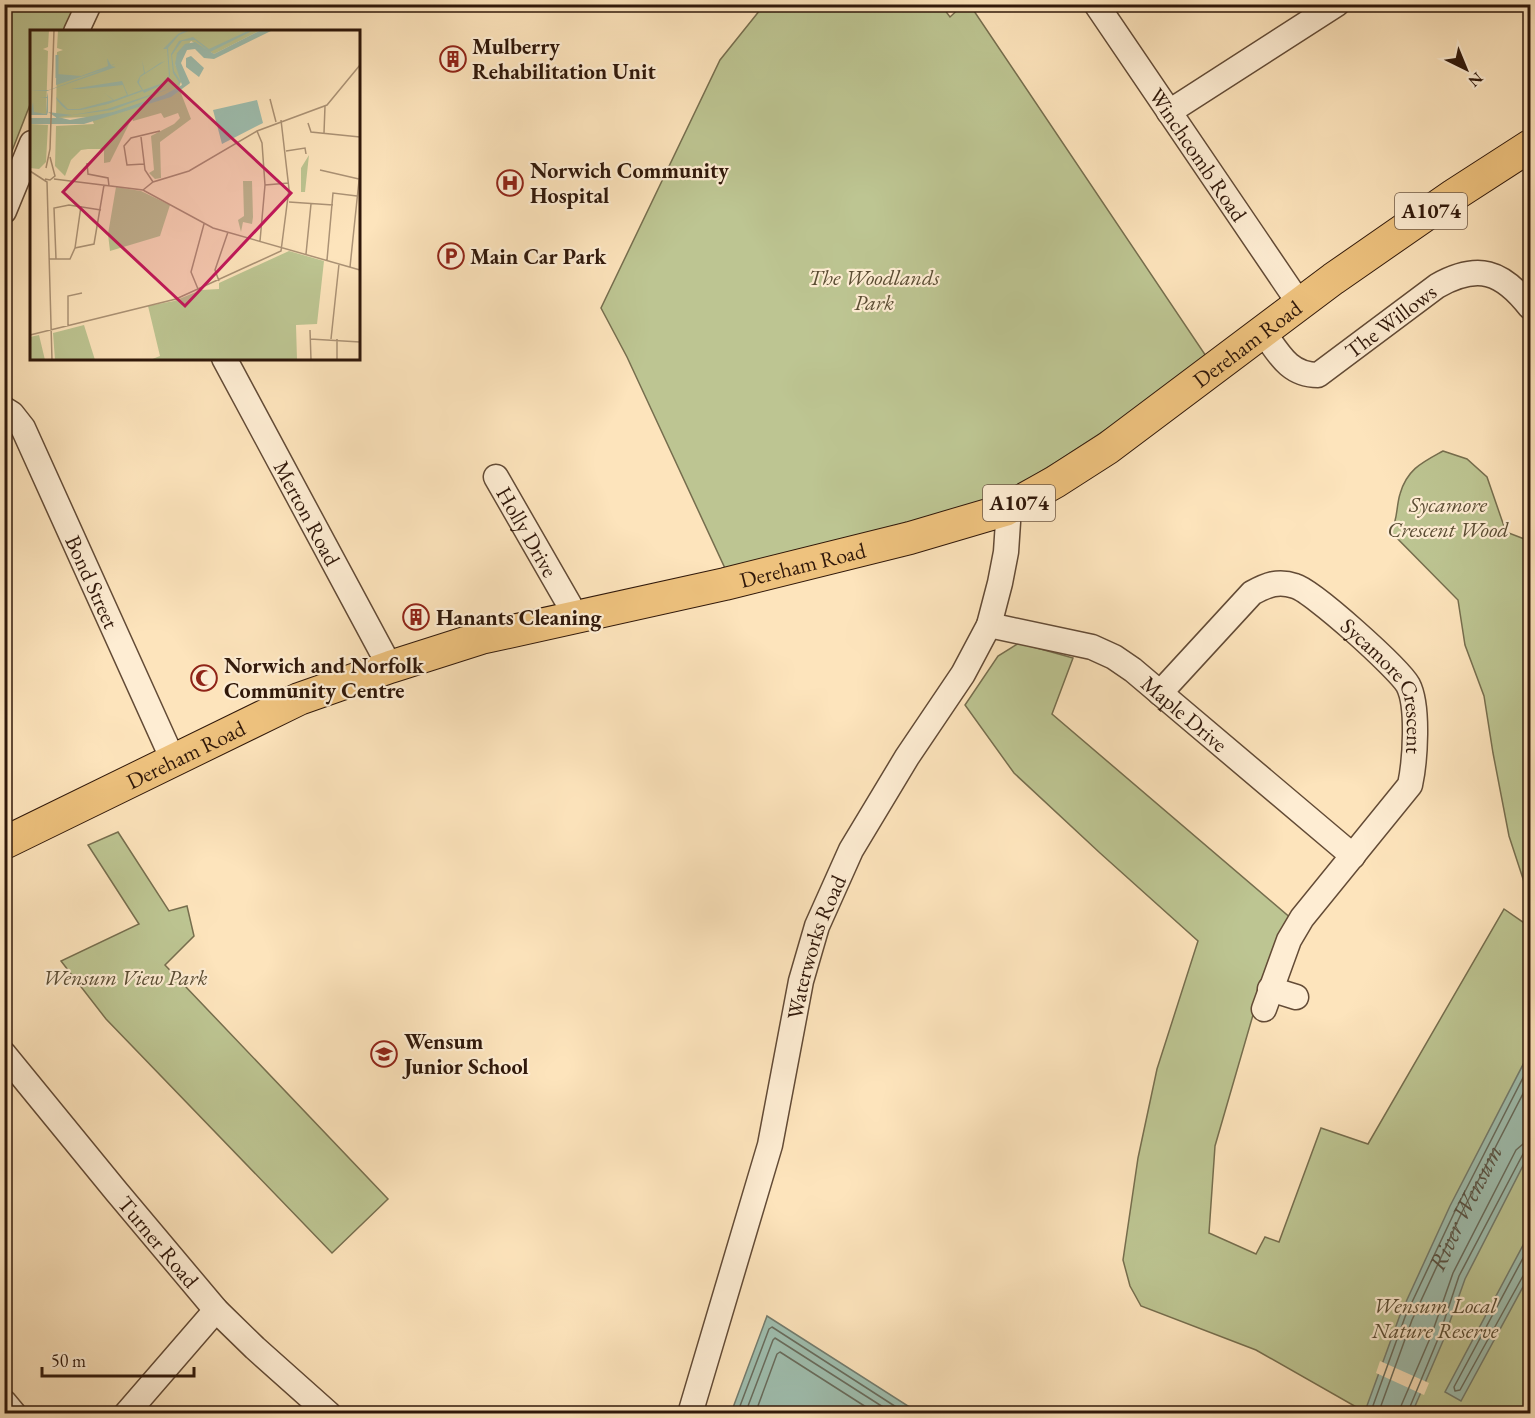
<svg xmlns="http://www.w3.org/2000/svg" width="1535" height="1418" font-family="'EB Garamond',serif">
<rect width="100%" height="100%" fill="#fde4bc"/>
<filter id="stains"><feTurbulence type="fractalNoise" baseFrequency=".00333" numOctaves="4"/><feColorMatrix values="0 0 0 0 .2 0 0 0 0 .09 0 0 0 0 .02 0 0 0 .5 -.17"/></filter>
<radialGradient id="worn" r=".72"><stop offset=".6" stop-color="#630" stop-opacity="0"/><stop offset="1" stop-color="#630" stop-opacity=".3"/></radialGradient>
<g fill="#bdc592" stroke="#766e4e" stroke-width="1.5">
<polygon points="5,5 78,5 64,31 32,32 31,102 5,169"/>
<polygon points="764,5 941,5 950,17 963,5 970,5 1210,362 1058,461 1012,489 951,518 730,579 627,357 601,308 720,60"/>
<path d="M1443,451L1467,459L1487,477L1506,532L1527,540H1530V900L1509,836L1493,753L1484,696L1465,645L1458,600L1391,532C1398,519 1396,507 1400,494C1407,469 1423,462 1443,451Z"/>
<polygon points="1019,643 1073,658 1052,714 1293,920 1253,1015 1215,1146 1209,1233 1256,1254 1265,1237 1279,1242 1321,1128 1368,1144 1504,909 1530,927 1530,1413 1375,1414 1365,1412 1256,1350 1141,1306 1130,1286 1123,1260 1138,1158 1157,1069 1198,941 1100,853 1014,773 965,705 998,656"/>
<polygon points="118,832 169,911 187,906 194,936 165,965 388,1199 332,1253 106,1019 61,961 139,924 88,845"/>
</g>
<g fill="#9fbfb0" stroke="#737c6e" stroke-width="1.5">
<polygon points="1530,1051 1530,1152 1465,1279 1443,1341 1412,1413 1364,1414 1400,1315 1450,1206"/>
<polygon points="1530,1232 1530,1274 1461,1401 1445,1392"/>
<polygon points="767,1316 919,1413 731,1413"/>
</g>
<polygon fill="#fde4bc" points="1380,1361 1429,1383 1424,1395 1376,1373"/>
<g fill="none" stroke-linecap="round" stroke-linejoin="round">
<g stroke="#686c5d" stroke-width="1.5">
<polyline points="1530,1245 1454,1387 1455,1391 1460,1390 1523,1276 1530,1273"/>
<polyline points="737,1414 769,1329 772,1327 907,1414"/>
<polyline points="745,1414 773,1340 775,1338 894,1414"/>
<polyline points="755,1414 777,1354 780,1352 877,1414"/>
<polyline points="1370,1414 1405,1317 1456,1209 1530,1064"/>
<path id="s1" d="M1378,1414L1412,1320L1462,1212L1530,1080"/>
<polyline points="1400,1414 1401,1406 1431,1336 1453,1273 1516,1150 1523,1144 1530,1143"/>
<polyline points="1407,1414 1438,1339 1459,1276 1523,1154 1530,1150"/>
</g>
<g stroke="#634b36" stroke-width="27">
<g id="minor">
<path id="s2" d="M1096,4L1299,303"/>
<polyline points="76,32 89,4"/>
<polyline points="1169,112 1337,4"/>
<polyline points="4,211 32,143"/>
<path id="s3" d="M1262,330C1278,352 1288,375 1318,375L1437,286C1478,263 1502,271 1530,307"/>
<path id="s4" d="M224,358L390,667"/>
<path id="s5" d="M4,409L12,414L23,428L173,760"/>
<path id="s6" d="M496,477L569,604L574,617"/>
<path id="s7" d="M989,625L1092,647L1114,657L1133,670L1353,856"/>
<path id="s8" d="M1160,693L1252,593C1267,585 1278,580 1295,586C1313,591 1398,668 1408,685C1419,706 1415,762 1410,785L1302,918L1289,940L1264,1009"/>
<polyline points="1270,989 1296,997"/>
<path id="s9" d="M4,1054L116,1191L216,1310L255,1348L329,1414"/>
<polyline points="4,1402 14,1414"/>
<polyline points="126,1414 216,1310"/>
<path id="s10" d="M690,1414L770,1145L801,981L817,926L851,850L907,757L963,674L989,625L1000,583L1006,552L1008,522L1005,510"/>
</g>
</g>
<g stroke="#30180a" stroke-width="34">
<g id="major">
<path id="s11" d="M4,843L299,699L390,667L481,638L725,584L910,538L1005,510L1055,482L1108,448L1333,279L1454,195L1530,146"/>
</g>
</g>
<use href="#minor" stroke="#feedd3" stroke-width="24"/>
<use href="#major" stroke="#eec27e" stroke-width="32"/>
</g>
<defs>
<g id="building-ring" transform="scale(1.35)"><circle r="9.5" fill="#feedd3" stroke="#8f2418" stroke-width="1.5"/><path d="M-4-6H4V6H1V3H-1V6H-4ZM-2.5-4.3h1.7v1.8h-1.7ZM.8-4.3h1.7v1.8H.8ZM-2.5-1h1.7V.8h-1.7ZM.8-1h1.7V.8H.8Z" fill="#8f2418"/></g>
<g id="hospital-ring" transform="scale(1.35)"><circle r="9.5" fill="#feedd3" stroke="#8f2418" stroke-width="1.5"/><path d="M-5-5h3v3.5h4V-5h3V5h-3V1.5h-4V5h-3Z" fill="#8f2418"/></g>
<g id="parking-ring" transform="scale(1.35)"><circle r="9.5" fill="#feedd3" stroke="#8f2418" stroke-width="1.5"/><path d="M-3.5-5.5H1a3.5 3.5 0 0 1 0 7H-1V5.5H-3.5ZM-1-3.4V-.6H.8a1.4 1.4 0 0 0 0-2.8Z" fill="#8f2418"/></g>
<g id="mosque-ring" transform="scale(1.35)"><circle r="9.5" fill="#feedd3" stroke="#8f2418" stroke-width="1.5"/><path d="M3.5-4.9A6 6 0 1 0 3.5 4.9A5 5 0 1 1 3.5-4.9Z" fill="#8f2418"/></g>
<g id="school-ring" transform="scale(1.35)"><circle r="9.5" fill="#feedd3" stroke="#8f2418" stroke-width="1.5"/><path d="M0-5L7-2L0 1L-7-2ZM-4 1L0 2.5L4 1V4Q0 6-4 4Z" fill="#8f2418"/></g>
</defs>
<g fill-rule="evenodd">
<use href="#building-ring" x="453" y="59"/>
<use href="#hospital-ring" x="510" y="183"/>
<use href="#parking-ring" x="451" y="256"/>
<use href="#building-ring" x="416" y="617"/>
<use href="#mosque-ring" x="204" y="678"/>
<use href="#school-ring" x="384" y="1054"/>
</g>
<g text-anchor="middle" stroke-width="4.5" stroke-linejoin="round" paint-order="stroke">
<g fill="#feedd3" stroke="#6e5846" stroke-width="1.5">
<rect x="1395" y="193" width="72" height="36" rx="4.5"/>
<rect x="983" y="485" width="72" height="36" rx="4.5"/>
</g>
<g font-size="21" font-weight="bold" fill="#30180a">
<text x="1431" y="218">A1074</text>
<text x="1019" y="510">A1074</text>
</g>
<g font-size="22" font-weight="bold" fill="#30180a" stroke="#feedd3" text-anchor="start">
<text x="472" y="54">Mulberry<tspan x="472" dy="25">Rehabilitation Unit</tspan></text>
<text x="530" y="178">Norwich Community<tspan x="530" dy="25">Hospital</tspan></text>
<text x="470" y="264">Main Car Park</text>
<text x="436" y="625">Hanants Cleaning</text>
<text x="224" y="673">Norwich and Norfolk<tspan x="224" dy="25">Community Centre</tspan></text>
<text x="404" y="1049">Wensum<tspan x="404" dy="25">Junior School</tspan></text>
</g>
<g font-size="22" fill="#30180a" stroke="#feedd3">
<text dy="8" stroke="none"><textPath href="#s2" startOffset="182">Winchcomb Road</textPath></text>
<text dy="8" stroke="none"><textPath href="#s3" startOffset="166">The Willows</textPath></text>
<text dy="8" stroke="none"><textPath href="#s11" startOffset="1354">Dereham Road</textPath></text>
<text dy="8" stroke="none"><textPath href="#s4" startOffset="176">Merton Road</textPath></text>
<text dy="8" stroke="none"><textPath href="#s6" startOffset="63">Holly Drive</textPath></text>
<text dy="8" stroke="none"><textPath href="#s11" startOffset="850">Dereham Road</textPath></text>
<text dy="8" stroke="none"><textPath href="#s5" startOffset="196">Bond Street</textPath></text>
<text dy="8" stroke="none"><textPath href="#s8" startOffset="322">Sycamore Crescent</textPath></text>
<text dy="8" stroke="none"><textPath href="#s7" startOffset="220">Maple Drive</textPath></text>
<text dy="8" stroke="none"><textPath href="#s11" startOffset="202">Dereham Road</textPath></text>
<text dy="8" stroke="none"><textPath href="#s10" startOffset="484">Waterworks Road</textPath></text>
<text dy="8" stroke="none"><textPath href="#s9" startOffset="243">Turner Road</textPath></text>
</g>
<g font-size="22" font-style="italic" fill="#5a4c33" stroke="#feedd3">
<text x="874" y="285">The Woodlands<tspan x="874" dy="25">Park</tspan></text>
<text x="1448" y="512">Sycamore<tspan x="1448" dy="25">Crescent Wood</tspan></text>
<text x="125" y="985">Wensum View Park</text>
<text x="1435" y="1313">Wensum Local<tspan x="1435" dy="25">Nature Reserve</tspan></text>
</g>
<g font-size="24" font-style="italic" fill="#575244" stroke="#feedd3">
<text dy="8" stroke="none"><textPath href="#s1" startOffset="224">River Wensum</textPath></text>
</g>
</g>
<g transform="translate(30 30)">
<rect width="330" height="330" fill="#fde4bc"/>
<path d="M0,0H19L18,17L13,19L18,21L16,84L0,83ZM28,0H231L184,24L161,11L145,34L152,48L149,58L161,89L130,112L131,148L125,149L119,143L124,140L121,106L144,94L150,88L148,83L134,88L131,83L103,91L102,88L80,132L74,133V119H58L51,120L41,130L35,146L25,136L26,96L64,94L61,87L26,88L27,22L33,20L27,18ZM0,94L18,95L16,132L9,139L0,138ZM279,125L275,162H271V138ZM213,151H222L223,187L222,194L213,192L211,202L208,190L214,186ZM86,157L111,161L140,175L130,206L80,221L78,204ZM259,221L294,231L287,294L266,295L267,330H120L130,326L118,276L144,271L171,260L189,259V253ZM54,295L65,330H25L23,303ZM9,305L15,330H0V307Z" fill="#bdc592"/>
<path d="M156,0H161L149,5L138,18L140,46L136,53L114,63L113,61L78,74L51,80H37L32,76L27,70L26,67L38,79H49L83,70L74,63L30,68L74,63L84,70L97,65L93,55L52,59H41L92,51L98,65L112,60L107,52L110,46L114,43L112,30L115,43L130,33L135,31L110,47L109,53L113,60L133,53L139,46L137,19H133L148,4ZM220,0L222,1L180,22L165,10L152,11L142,25L144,41L151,52L145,57L149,52L143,43L141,24L149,11L163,7L179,19ZM231,0H243L184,29L174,28L165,19L157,20L151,33L160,53L141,67L54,94H0V88H27L18,82L17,85H0L3,72L4,82L16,84L17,68L10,67H17L18,62V82L42,85L77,79L144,57L82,80L28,87L40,90L83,82L134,65L152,55L145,34L147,23L155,14L165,12L184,24ZM27,23V44L51,46L78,36L77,28L81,35L85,34L81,36L86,37L17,61L0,60H19L75,39L26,55ZM161,26L174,38L169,47L156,37V28ZM227,70L233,93L192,114L183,80Z" fill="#9fbfb0"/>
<path fill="none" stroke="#9fbfb0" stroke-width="3" d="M27,48V25"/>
<path fill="none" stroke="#ab9275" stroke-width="1.5" d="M240,69L246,92M278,93L281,102L330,107M227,101L232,113L235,155L230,211M294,103L295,76M111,107L115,140L123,152M256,121L275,118L276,124M57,133L58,144L78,148L79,156M114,134L97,135L94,116L101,108L130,101M16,138L20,119L24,0M290,140L329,149M0,141L17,152L22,330M15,149L20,150L25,146L20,127M24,149L113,160L183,198L330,240M235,155L259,153M113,160L123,152L159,141L227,101L297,75L330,35M259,172L303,175M45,218L51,176M276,224L281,174M19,229H40L45,218L64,214L74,155M26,229L24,178L39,175L71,180M297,230L303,163L327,166M320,237L330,141M189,251L185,240L198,202M168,259L161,242L174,194M38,297V266L52,263M280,300L281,330M0,305L146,269L251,221L259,159L251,90M280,309L330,312M301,309L309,234M307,309V330"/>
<path fill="#c2185b" fill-opacity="0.15" stroke="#c2185b" stroke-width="3" d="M138,49L261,163L155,276L33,162Z"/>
<rect width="330" height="330" fill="none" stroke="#30180a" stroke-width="3"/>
</g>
<rect width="1535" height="1418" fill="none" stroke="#fde4bc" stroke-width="24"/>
<rect x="6" y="6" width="1523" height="1406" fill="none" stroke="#30180a" stroke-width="3"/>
<rect x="12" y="12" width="1511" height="1394" fill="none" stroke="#30180a" stroke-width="1.5"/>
<g transform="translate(1466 69) rotate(137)" stroke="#feedd3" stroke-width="4.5" paint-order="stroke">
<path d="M0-4.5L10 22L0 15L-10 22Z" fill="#30180a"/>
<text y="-9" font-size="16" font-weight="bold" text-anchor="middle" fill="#30180a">N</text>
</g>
<path d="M42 1367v9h152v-9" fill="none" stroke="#30180a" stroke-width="3"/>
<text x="51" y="1367" font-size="18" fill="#30180a" stroke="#feedd3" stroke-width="4.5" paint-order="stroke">50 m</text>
<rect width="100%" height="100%" filter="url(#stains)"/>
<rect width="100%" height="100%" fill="url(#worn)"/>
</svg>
